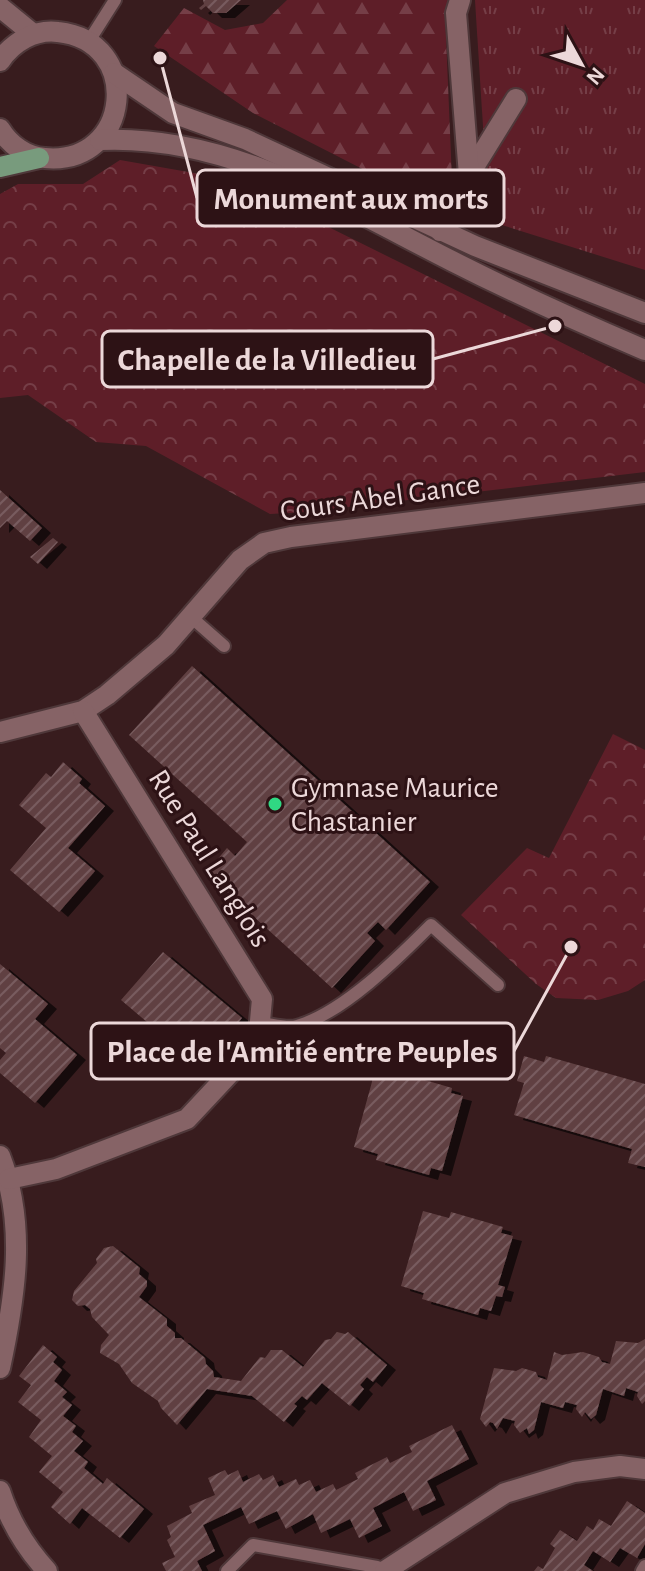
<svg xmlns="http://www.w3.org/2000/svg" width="645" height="1571" font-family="'Alegreya Sans',sans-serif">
<defs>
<pattern id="grass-tufts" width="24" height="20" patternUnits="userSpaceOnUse" patternTransform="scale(2)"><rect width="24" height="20" fill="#5e1e28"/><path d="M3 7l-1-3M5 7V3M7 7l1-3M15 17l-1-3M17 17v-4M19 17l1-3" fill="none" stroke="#753e47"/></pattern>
<pattern id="forest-firs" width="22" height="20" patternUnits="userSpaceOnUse" patternTransform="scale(2)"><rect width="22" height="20" fill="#5e1e28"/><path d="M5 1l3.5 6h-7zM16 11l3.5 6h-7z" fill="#753e47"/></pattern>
<pattern id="park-crowns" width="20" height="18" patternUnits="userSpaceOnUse" patternTransform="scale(2)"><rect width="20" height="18" fill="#5e1e28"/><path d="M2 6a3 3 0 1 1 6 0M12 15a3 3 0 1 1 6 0" fill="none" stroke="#753e47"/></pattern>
<pattern id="building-hatch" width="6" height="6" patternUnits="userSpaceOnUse" patternTransform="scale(2)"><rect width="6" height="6" fill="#614143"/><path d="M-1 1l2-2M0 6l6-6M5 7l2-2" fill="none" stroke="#785c5e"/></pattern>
<filter id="shadow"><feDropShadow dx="9" dy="5" stdDeviation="0" flood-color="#0009"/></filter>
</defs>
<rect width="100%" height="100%" fill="#381c1e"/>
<polygon fill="url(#grass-tufts)" points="475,0 645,0 645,270 489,221"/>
<polygon fill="url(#forest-firs)" points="287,0 450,0 445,13 452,180 445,195 425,201 253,113 154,46 184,8 225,30 263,23"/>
<g fill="url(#park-crowns)">
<polygon points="120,160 194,173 268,197 645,384 645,472 306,512 270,514 146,446 96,442 28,395 0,398 0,194 18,184 83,184"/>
<polygon points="613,734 645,750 645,980 628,991 598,1000 556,998 536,984 461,915 527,848 549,858"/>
</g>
<g fill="url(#building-hatch)" filter="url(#shadow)">
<polygon points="203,0 241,0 226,13 213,13 206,6 201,10 199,8 204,4"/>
<polygon points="0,490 42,528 30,541 7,521 0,528"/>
<polygon points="53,538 58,542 38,564 30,557"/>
<polygon points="192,666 430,882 386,930 378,922 367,933 375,941 332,988 206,873 227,848 235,856 247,842 129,735"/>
<polygon points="63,762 82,779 79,783 105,806 68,848 95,871 59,912 10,870 46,828 19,805 46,773 51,777"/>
<polygon points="163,952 242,1018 200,1067 121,1000"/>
<polygon points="0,964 48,1004 35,1019 77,1055 35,1103 0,1073 0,1060 6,1053 0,1048"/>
<polygon points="524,1056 544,1062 546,1056 645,1084 645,1167 628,1163 632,1149 514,1115 524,1083 517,1081"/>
<polygon points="375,1071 399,1078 401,1073 452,1088 451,1093 463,1096 442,1171 431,1168 429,1175 376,1160 378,1154 354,1147"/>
<polygon points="423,1211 449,1218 451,1212 503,1227 501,1233 513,1236 498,1285 505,1287 502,1297 496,1296 491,1311 480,1308 478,1315 422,1299 424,1293 401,1286"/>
<polygon points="113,1246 140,1268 139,1274 147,1281 147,1286 139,1297 167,1319 167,1326 175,1333 175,1338 181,1338 205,1358 206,1364 213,1371 214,1377 241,1381 260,1357 265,1358 271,1350 282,1350 303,1367 325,1340 331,1339 337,1332 345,1334 348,1332 387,1365 373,1382 367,1377 360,1385 364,1389 350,1406 322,1383 307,1400 302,1396 294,1404 297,1406 284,1422 252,1396 207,1389 177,1425 161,1408 158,1401 132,1383 119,1364 100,1353 101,1345 109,1335 92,1317 90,1309 85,1305 78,1306 72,1300 74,1291 97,1263 96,1259 104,1248"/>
<polygon points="645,1339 645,1401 642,1404 637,1396 638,1392 626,1388 624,1396 603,1389 596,1415 591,1419 585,1412 582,1417 576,1409 577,1405 565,1402 563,1408 541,1402 534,1430 529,1434 527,1428 520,1433 514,1425 515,1421 503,1418 497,1429 493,1423 490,1422 486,1427 480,1419 494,1368 516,1371 522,1368 536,1372 538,1377 547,1380 554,1352 562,1355 583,1352 599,1357 602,1362 610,1364 616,1341 638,1343"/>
<polygon points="43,1345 57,1357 53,1362 62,1370 54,1381 67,1392 62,1397 72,1405 63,1416 76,1426 72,1432 83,1441 74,1451 88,1462 84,1468 103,1484 107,1478 144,1509 120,1538 82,1508 70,1524 51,1507 63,1492 39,1472 52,1456 29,1437 41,1420 18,1402 31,1385 19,1376"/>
<polygon points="452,1425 469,1459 427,1481 436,1500 413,1511 404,1492 373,1508 382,1526 359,1538 350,1519 321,1533 313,1514 286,1529 277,1511 249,1524 241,1507 203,1525 215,1551 197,1561 202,1571 166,1571 162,1563 175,1557 167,1540 171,1537 167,1526 192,1513 189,1506 215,1495 208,1478 225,1470 228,1475 238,1470 243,1482 259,1474 263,1480 273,1475 279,1487 296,1479 299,1485 310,1480 316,1492 333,1484 336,1490 358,1479 355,1473 387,1457 390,1463 412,1452 409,1446"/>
<polygon points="627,1501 645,1513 645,1544 637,1558 620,1548 610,1562 593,1551 584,1565 593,1571 534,1571 538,1566 543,1569 555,1548 550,1544 560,1530 577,1541 587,1526 593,1530 599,1519 611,1526"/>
</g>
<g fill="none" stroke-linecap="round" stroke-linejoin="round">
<g stroke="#4f383a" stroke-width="16">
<g id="lane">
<polyline points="89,41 115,0"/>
<polyline points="191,617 224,646"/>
<path d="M260,1023C271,1024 287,1029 297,1026C343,1013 398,958 431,925L498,985"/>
<polyline points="227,1571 253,1545 377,1567 386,1570"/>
<polyline points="642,1571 645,1566"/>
</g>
</g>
<g stroke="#4f383a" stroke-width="24">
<g id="street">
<polyline points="469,175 516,99"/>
<polyline points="440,231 469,175 456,13 460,0"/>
<polyline points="0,732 83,711 107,695 166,645 240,560 264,543 291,537 645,493"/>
<path d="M0,1156C27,1225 15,1298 0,1368"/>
<polyline points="9,1179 56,1169 187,1119 258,1043 262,999 83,711"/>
<path d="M0,1491C10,1522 25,1547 47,1571"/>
<polyline points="385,1571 505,1493 574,1472 620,1466 645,1469"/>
</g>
</g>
<g stroke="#4f383a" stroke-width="24">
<g id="secondary">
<polyline points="0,7 33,34"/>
<path d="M0,61C13,42 35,29 58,32C144,41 132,166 45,158C26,157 10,145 0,129"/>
<polyline points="114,73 173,113 245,139 475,246 645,313"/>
<path d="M100,140C229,134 341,205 452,261C515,293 579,322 645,350"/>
</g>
</g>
<g stroke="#4f383a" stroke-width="24">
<polyline id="primary" points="0,167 39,158"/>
</g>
<use href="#lane" stroke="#866366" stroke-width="12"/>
<use href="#street" stroke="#866366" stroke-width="20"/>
<use href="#secondary" stroke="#866366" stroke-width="20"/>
<use href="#primary" stroke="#789b7d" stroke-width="20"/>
</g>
<circle fill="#30d883" stroke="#2d1215" stroke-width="3" cx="275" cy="804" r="8"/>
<g text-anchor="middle" stroke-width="6" stroke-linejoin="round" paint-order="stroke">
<g font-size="30" fill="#ecd8d9" stroke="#2d1215">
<text transform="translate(380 497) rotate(-8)" y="10">Cours Abel Gance</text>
<text transform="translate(210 858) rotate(58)" y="10">Rue Paul Langlois</text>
</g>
<g font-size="30" fill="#ecd8d9" stroke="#2d1215" text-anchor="start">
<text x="291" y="797">Gymnase Maurice<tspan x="291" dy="34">Chastanier</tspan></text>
</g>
</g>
<path fill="none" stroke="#ecd8d9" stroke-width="3" d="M160 58L197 198M555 326L433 359M571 947L514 1051"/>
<g fill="#ecd8d9" stroke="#2d1215" stroke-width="3">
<circle cx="160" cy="58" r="8"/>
<circle cx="555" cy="326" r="8"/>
<circle cx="571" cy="947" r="8"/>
</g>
<g fill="#2d1215" stroke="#ecd8d9" stroke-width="3">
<rect x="197" y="170" width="307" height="56" rx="8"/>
<rect x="102" y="331" width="331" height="56" rx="8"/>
<rect x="91" y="1023" width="423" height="56" rx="8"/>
</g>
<g font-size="32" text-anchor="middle" font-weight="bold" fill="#ecd8d9">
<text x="351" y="209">Monument aux morts</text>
<text x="267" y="370">Chapelle de la Villedieu</text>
<text x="302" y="1062">Place de l'Amitié entre Peuples</text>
</g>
<g transform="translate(581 64) rotate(130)" stroke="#2d1215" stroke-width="6" paint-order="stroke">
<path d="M0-6L14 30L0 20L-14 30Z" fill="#ecd8d9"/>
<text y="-12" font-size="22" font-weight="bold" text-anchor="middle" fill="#ecd8d9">N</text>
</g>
</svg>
